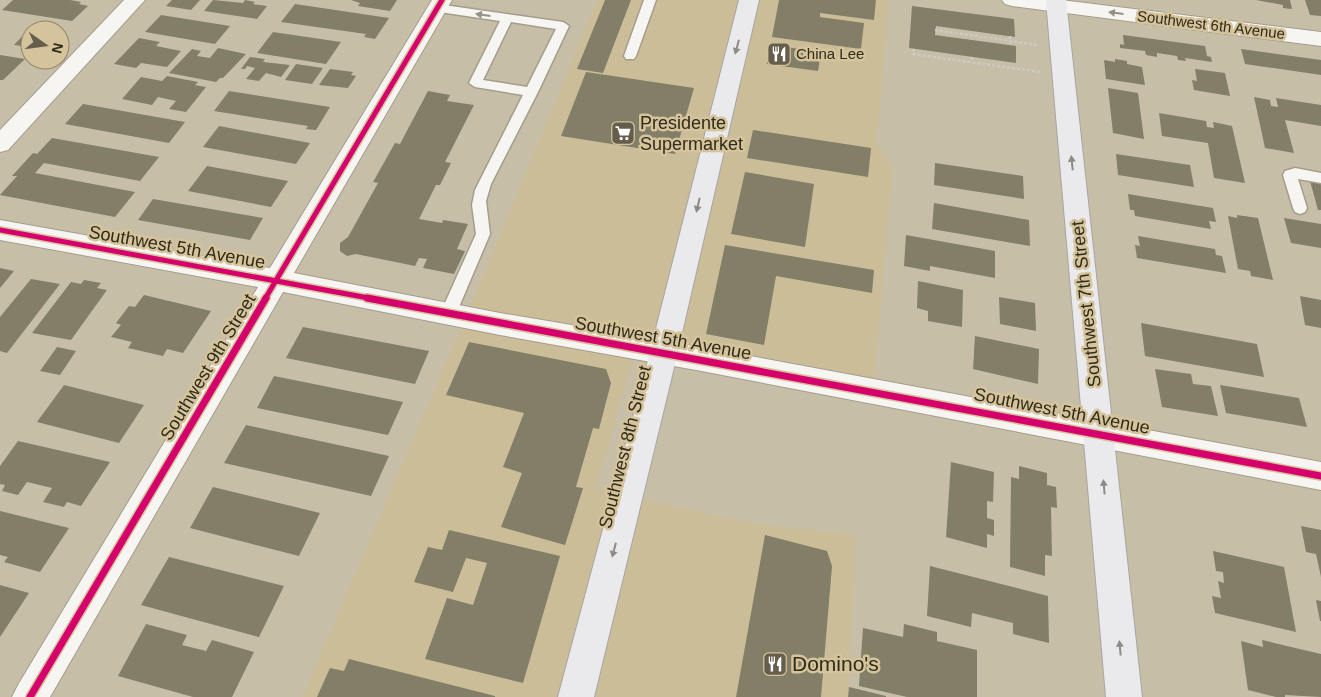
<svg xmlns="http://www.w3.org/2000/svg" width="1321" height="697" font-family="Helvetica,sans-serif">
<rect width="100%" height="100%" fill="#c7bea8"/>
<polygon fill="#ccbd99" points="597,0 889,0 876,144 893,167 874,378 640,335 596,489 756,524 856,535 848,697 302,697 476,293"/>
<g fill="#827e68">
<polygon points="13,0 70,0 81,2 79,4 88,6 72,21 2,10"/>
<polygon points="172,0 200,0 191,10 166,6"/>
<polygon points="213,0 243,3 245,0 255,2 253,4 267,6 257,19 204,11"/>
<polygon points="351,0 397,0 390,11 358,6 360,3"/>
<polygon points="605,0 631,0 603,73 577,69"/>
<polygon points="779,0 876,0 874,20 820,13 820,17 864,23 861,49 772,37"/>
<polygon points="1256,0 1290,0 1292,9 1283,8 1283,5"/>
<polygon points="1305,0 1321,0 1321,16 1310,15"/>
<polygon points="295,4 389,18 375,39 364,37 366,34 281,22"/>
<polygon points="912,6 1014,19 1015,37 936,26 935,35 1016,46 1016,63 909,48"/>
<polygon points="161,15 230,26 215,44 145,32"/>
<polygon points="33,25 59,30 30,30 30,47 14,45"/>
<polygon points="273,32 341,42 326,64 257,53"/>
<polygon points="1123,35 1205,46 1207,56 1211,57 1212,62 1185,58 1186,61 1178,60 1177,56 1157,53 1157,57 1146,55 1145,51 1120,48 1120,44 1124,45"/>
<polygon points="139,38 160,42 156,46 181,51 167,67 141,63 136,68 114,64"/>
<polygon points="772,45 821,52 818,71 767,64"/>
<polygon points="218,48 246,54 223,78 220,78 216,82 169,73 192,49 201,51 197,56 210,58"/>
<polygon points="1241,49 1321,60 1321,75 1245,64"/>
<polygon points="0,55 25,59 3,80 0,80"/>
<polygon points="250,57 265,59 263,62 290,65 281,77 266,73 259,81 246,79 255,68 247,66 245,69 241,69"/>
<polygon points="1115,59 1127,61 1127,64 1142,67 1145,85 1106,79 1104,60 1115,62"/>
<polygon points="296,64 323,68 312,84 285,80"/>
<polygon points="330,69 353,72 351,75 356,76 348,88 319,85"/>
<polygon points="1195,69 1225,73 1230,96 1194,90 1192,80 1197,81"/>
<polygon points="586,72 694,88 675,154 561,136"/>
<polygon points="167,76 198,82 195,85 206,87 186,112 169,109 176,101 158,97 152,105 122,99 141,77 162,81"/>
<polygon points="1108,88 1138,93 1144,139 1113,133"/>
<polygon points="229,91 330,107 316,130 306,129 308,126 214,111"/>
<polygon points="428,91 450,95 447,101 474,105 445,162 451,163 440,185 436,185 419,219 442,223 443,220 468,224 457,249 465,251 454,274 423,268 427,259 419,258 415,266 356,254 347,256 340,251 340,243 348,237 378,183 373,182 395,143 400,144"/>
<polygon points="1254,97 1270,100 1271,106 1278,107 1276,98 1321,105 1321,126 1285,120 1294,153 1265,148"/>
<polygon points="83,104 185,122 169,143 65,124"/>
<polygon points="1159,113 1206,121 1207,127 1214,128 1213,122 1232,126 1245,183 1214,178 1208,143 1162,136"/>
<polygon points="219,126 310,143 296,164 203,147"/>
<polygon points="753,130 871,148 868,177 747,158"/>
<polygon points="52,138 159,157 140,181 44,163 35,173 135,192 115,217 0,195 17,176 12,176 33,153 37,154"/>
<polygon points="1116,154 1190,165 1194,187 1118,175"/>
<polygon points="935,163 1023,176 1024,199 934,185"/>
<polygon points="207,166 288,181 271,207 188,191"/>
<polygon points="745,172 814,184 805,247 731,234"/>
<polygon points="1310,181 1321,182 1321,210 1318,210"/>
<polygon points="1128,194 1213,208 1216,222 1209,221 1211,229 1135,216 1134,210 1130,210"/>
<polygon points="153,199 263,218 250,240 138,220"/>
<polygon points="934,203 1029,220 1030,246 932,229"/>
<polygon points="1237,215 1258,218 1273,280 1251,276 1250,271 1238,269 1228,216 1237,218"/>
<polygon points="1284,218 1321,224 1321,248 1291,243"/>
<polygon points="906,235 995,251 995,278 930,266 930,271 904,266"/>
<polygon points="1138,236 1215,249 1216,255 1222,256 1226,273 1137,258 1135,245 1140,246"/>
<polygon points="725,245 874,270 872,293 776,276 764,345 706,334"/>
<polygon points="0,268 14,271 0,288"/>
<polygon points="31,279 60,284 7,353 0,351 0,317"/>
<polygon points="84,280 101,283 97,288 107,290 71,340 32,333 71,282 81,284"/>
<polygon points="918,281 963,290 962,327 928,321 928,311 917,308"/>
<polygon points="144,295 211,311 183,353 167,349 163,356 128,348 132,342 111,337 121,325 116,323 129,306 135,307"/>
<polygon points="1300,296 1321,300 1321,328 1305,325"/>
<polygon points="999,297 1035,303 1036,331 1000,324"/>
<polygon points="1141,323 1257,344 1264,377 1145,356"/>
<polygon points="303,327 429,351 415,384 286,358"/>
<polygon points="975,336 1039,349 1038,384 973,369"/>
<polygon points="469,342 606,369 611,383 599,429 593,428 576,487 583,488 565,545 501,527 522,473 503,467 524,413 446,395"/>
<polygon points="57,347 76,351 60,375 40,371"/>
<polygon points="1155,369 1191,374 1193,384 1211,386 1218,416 1162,407"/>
<polygon points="274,376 403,402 388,435 257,408"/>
<polygon points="64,385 144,405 119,443 37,422"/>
<polygon points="1220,385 1299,398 1307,427 1226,413"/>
<polygon points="246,425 389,456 371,496 224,463"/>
<polygon points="18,441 110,462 81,506 67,502 64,507 43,502 52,488 27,482 18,495 2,491 5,485 0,484 0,466"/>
<polygon points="951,462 994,472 993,502 987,501 987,518 994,520 994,536 987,534 987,548 946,537"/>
<polygon points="1019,466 1047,473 1047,485 1056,487 1057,508 1051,507 1052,556 1045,555 1045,576 1010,567 1011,477 1019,479"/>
<polygon points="213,487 320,513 299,556 190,528"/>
<polygon points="0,511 69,528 40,572 4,562 8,557 0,555"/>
<polygon points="1301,526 1321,530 1321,577 1316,554 1306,552"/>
<polygon points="449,530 560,556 523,683 425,659 447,598 473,605 487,563 466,558 453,592 414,582 428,547 442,550"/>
<polygon points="765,535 827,551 832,566 821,697 736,697"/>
<polygon points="1213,551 1284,567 1296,632 1215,613 1212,596 1221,598 1218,581 1224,583 1223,572 1216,571"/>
<polygon points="169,557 284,586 259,637 141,605"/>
<polygon points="930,566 1048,596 1049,643 1013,634 1013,623 972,613 971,627 927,616"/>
<polygon points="0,585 29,593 0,637"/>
<polygon points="1316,600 1321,601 1321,621 1320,621"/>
<polygon points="146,624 187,635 182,645 206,651 212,640 254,652 232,697 193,697 118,676"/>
<polygon points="904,624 937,632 937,641 977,650 977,697 907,697 859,686 863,628 903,637"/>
<polygon points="1262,640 1321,654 1321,697 1285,695 1285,697 1276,697 1248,690 1241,641 1263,647"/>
<polygon points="349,659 495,696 495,697 317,697 330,668 344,671"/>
<polygon points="849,687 886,696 886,697 848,697"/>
</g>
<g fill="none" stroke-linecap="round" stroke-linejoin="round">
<g stroke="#a49d8c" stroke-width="3">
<g id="service">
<polygon points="644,0 656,0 636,56 634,59 626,59 624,56"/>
<path d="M437,4L563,22L569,26L538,92L491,184L486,201L490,234L456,314L454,319L448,321L442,319L440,314L476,234L472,205L475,190L523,95L475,87L469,83L500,21L433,11L431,8ZM511,22L556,29L527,87L483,80Z"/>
<polygon points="1295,168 1321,173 1321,183 1298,179 1307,208 1305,212 1300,214 1295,212 1293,208 1283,175 1285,171"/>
</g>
</g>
<g stroke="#a49d8c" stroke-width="2">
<g id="minor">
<polygon points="124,0 145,0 8,150 0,152 0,130"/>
<polygon points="432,0 452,0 294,273 500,313 696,346 1321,462 1321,490 696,370 500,335 283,292 50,697 12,697 18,685 258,287 0,240 0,220 270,268"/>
<polygon points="1002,0 1061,0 1321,32 1321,46 1012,6 1005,4"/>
</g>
</g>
<g stroke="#a7a5a2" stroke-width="2">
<g id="primary">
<polygon points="739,0 759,0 672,376 594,697 558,697 644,376"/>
<polygon points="1046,0 1066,0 1142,697 1106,697"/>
</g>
</g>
<g stroke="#cccac3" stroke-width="2.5" stroke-dasharray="3 2" stroke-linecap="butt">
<polyline points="935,30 1038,45"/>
<polyline points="1010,36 1010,45"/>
<polyline points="914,49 913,54 1040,72"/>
<polyline points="972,57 972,62"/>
</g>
<use href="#service" fill="#f7f5f2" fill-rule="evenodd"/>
<use href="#minor" fill="#f7f5f2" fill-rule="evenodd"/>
<use href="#primary" fill="#eaeaec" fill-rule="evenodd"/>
<g stroke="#d4c39b" stroke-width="8">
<g id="cycleway-far1">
<polyline points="0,230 374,299"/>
<polyline points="265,299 442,0"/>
</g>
</g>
<g stroke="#d4c39b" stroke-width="10">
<g id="cycleway">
<polyline points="367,298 1321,476"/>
<polyline points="30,697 266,298"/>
</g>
</g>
<use href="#cycleway-far1" stroke="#d6006c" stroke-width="5"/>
<use href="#cycleway" stroke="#d6006c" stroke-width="7"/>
</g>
<defs><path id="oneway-solid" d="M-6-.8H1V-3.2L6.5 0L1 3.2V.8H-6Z" transform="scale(1.25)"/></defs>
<g fill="#949086">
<use href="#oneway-solid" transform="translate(1116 13) rotate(-173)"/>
<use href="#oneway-solid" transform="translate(483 15) rotate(-172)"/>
</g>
<g fill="#8e8a84">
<use href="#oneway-solid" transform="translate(737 47) rotate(105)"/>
<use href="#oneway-solid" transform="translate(1072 163) rotate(-96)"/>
<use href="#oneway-solid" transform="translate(698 205) rotate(103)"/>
<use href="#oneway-solid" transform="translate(1104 487) rotate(-95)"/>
<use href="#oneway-solid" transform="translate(614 550) rotate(105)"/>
<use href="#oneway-solid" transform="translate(1120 648) rotate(-95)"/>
</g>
<defs>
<g id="restaurant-square" transform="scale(1.25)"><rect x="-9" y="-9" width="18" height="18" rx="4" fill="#665e4c" stroke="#d4c39b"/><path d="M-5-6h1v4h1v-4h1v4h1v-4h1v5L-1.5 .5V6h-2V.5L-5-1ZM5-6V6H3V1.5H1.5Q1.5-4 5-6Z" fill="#fff"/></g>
<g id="supermarket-square" transform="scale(1.25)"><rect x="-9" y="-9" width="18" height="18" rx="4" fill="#665e4c" stroke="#d4c39b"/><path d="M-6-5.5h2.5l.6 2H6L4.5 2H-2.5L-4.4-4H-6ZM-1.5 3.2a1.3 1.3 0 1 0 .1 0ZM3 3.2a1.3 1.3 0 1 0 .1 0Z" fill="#fff"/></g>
</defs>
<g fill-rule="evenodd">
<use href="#restaurant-square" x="779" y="54"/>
<use href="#supermarket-square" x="623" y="133"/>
<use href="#restaurant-square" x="775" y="664"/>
</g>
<g text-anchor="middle" stroke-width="5" stroke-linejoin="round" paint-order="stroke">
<g font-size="15" fill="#312b1b" stroke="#d4c39b">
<text transform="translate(1211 25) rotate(7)" y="5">Southwest 6th Avenue</text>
</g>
<g font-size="15" fill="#312b1b" stroke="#d4c39b" text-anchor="start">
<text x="796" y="59">China Lee</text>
</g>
<g font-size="18" fill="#312b1b" stroke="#d4c39b" text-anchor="start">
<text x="640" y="129">Presidente<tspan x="640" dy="21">Supermarket</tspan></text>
</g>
<g font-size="18" fill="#312b1b" stroke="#d4c39b">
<text transform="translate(177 247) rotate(10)" y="6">Southwest 5th Avenue</text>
<text transform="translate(1086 304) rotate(-96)" y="6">Southwest 7th Street</text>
<text transform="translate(663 338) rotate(10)" y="6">Southwest 5th Avenue</text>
<text transform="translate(208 367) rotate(-59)" y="6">Southwest 9th Street</text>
<text transform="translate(1062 411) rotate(11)" y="6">Southwest 5th Avenue</text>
<text transform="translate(625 447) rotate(-76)" y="6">Southwest 8th Street</text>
</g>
<g font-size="21" fill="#312b1b" stroke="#d4c39b" text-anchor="start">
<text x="792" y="671">Domino's</text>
</g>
</g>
<g transform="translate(45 45) rotate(104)"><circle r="24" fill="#d4c39b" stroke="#938668"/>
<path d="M0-4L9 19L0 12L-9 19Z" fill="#665e4c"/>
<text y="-8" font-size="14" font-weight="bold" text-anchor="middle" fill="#312b1b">N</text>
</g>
</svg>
